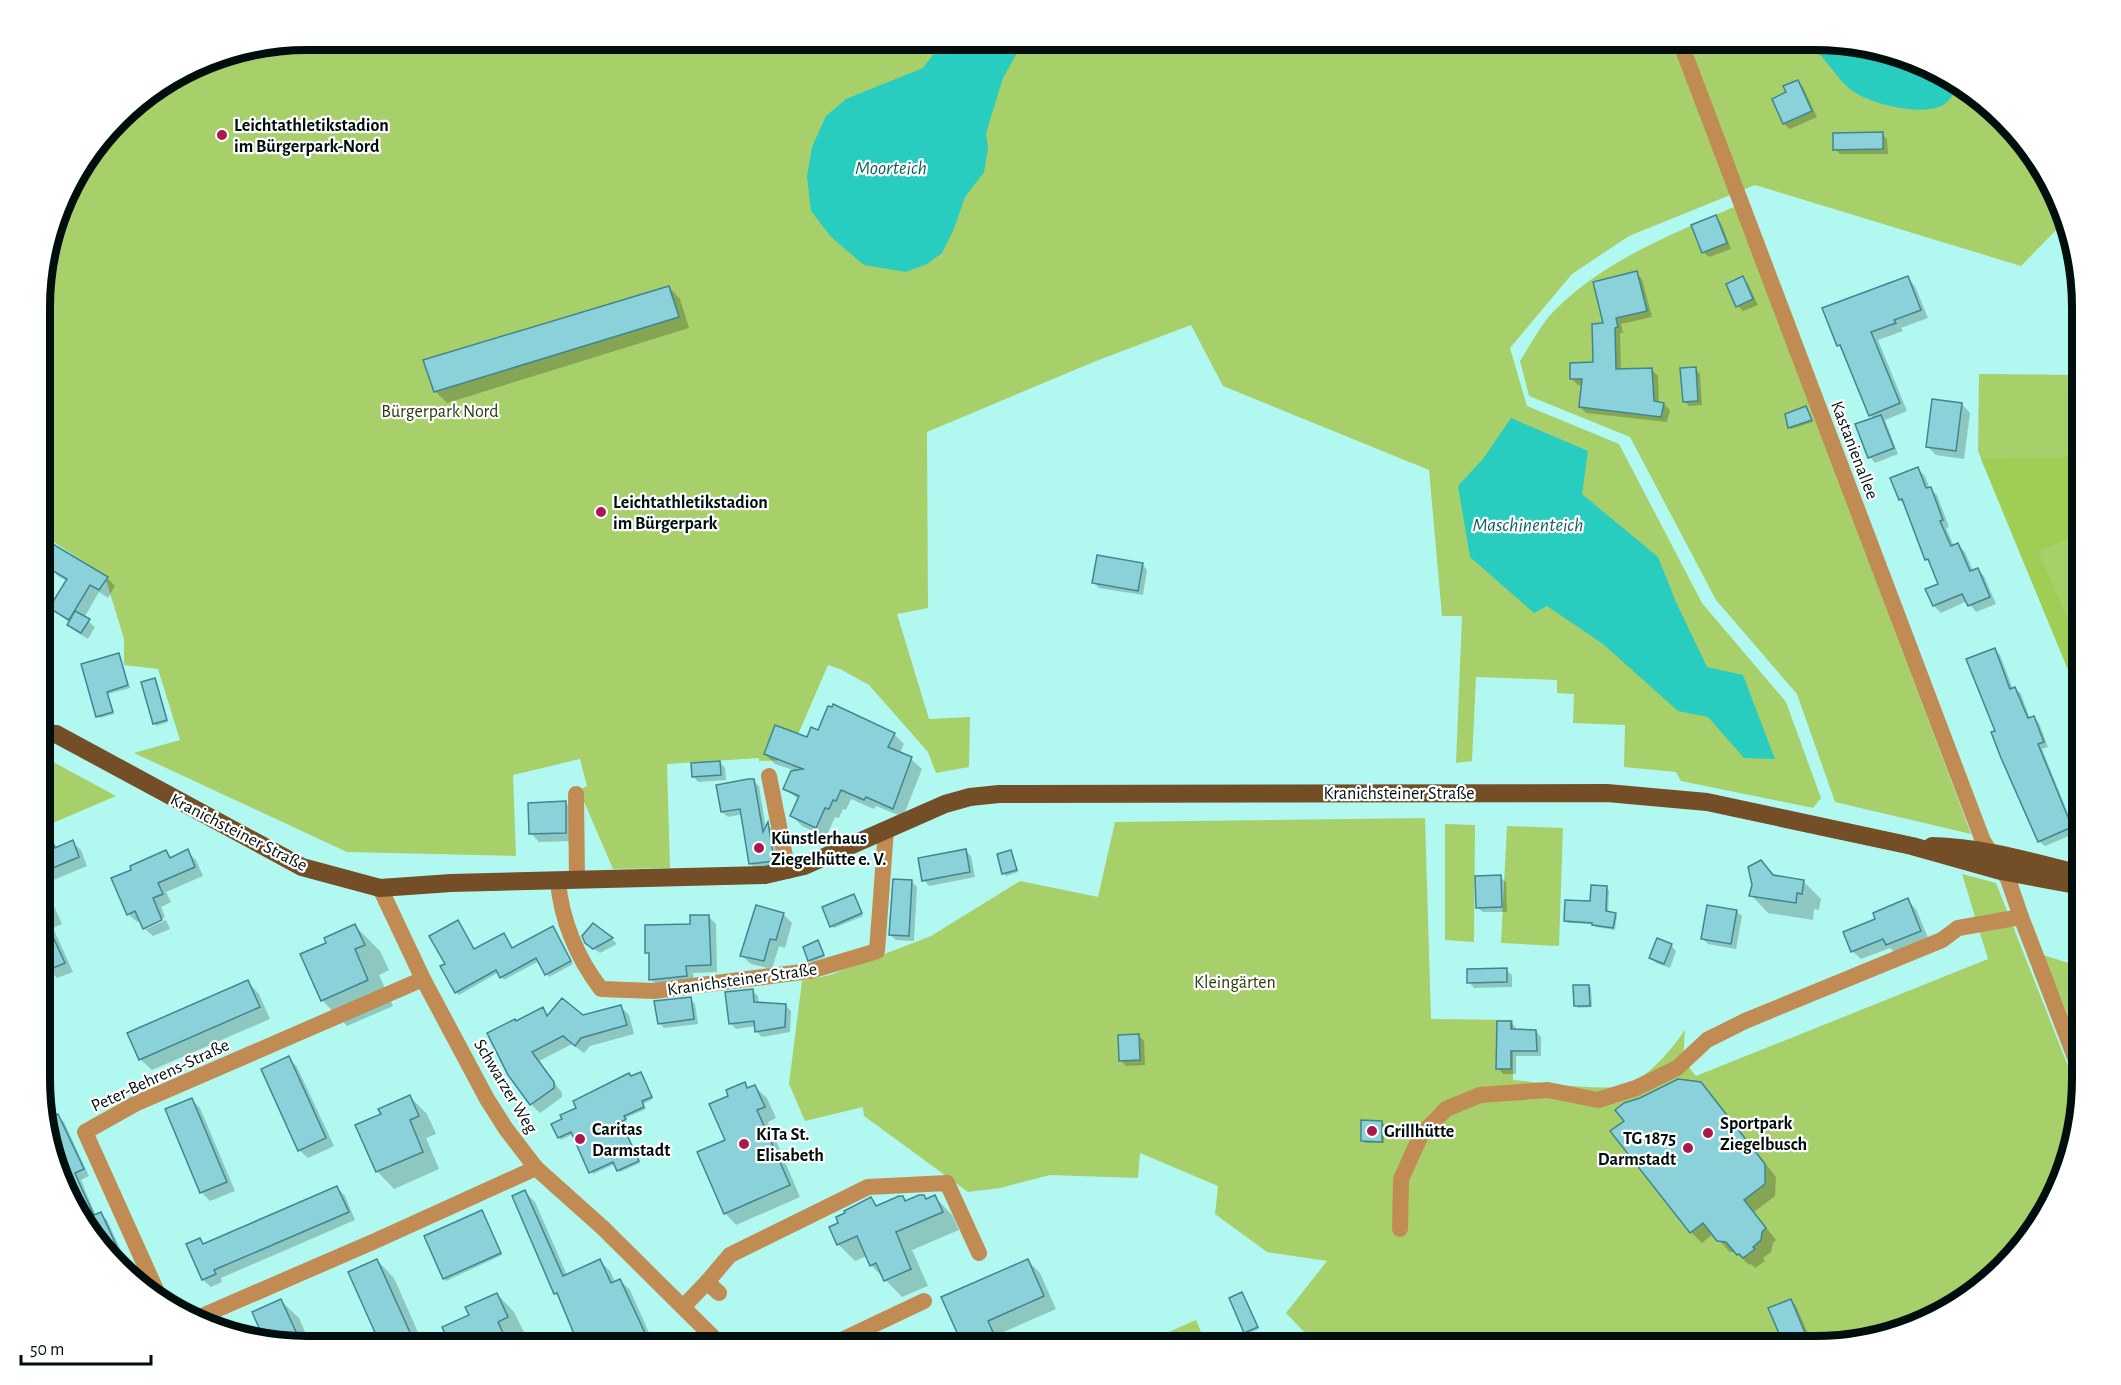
<svg xmlns="http://www.w3.org/2000/svg" width="2121" height="1385" font-family="'Alegreya Sans',sans-serif">
<rect width="100%" height="100%" fill="#b1f9f0"/>
<g fill="#a7cf6a">
<polygon points="307,39 1815,39 1900,53 1963,84 2046,173 2062,224 2021,266 1755,185 1629,236 1572,274 1510,348 1527,406 1619,444 1702,603 1786,702 1821,798 1813,808 1681,781 1676,772 1624,767 1625,725 1573,723 1574,694 1557,693 1557,680 1476,677 1472,761 1456,763 1462,616 1442,616 1429,470 1223,386 1191,325 1096,361 927,432 928,608 897,614 929,719 970,717 969,767 936,773 928,752 869,685 840,669 828,665 787,760 759,761 759,758 667,764 670,868 613,869 579,790 587,786 580,759 513,775 516,856 347,852 134,753 180,740 158,669 124,665 124,639 106,580 108,577 41,534 41,272 67,188 130,106 205,59"/>
<path d="M1736,206L1971,834L1835,802L1797,694L1716,600L1630,437L1529,396L1520,361C1531,344 1542,322 1557,308C1607,259 1673,234 1736,206Z"/>
<polygon points="1979,374 2081,375 2081,701 1978,451"/>
<polygon points="41,756 42,756 116,796 41,828"/>
<path d="M1425,818L1431,1019L1513,1020V1080C1539,1082 1612,1094 1633,1083C1654,1070 1671,1050 1685,1030L1683,1060L1696,1076L1988,959L1962,874L1996,883L2081,1099L2068,1164L2037,1227L1948,1310L1831,1345L1321,1346L1306,1334L1286,1313L1327,1261L1267,1252L1215,1214L1218,1186L1140,1153L1138,1178L1050,1175L1000,1188L968,1192L864,1116L863,1107L805,1121L789,1084L802,981L830,975L931,936L1020,881L1098,897L1115,822Z"/>
<polygon points="1445,824 1475,825 1474,942 1445,940"/>
<polygon points="1507,826 1563,828 1559,946 1501,943"/>
<polygon points="2043,955 2081,967 2081,1047"/>
<polygon points="1196,1320 1207,1346 1158,1346 1162,1335"/>
</g>
<polygon fill="#a0cd53" points="2081,457 2081,534 2038,551 2081,650 2081,701 1981,459"/>
<g fill="#28cdc0">
<polygon points="938,39 1025,39 1003,78 986,133 988,149 984,172 965,197 954,229 942,253 927,264 906,272 864,265 831,237 811,211 807,177 812,147 826,116 846,99 923,68 935,52"/>
<path d="M1802,39H1815L1900,53L1961,83C1956,90 1951,100 1943,105C1922,117 1868,104 1850,89C1834,76 1819,47 1802,39Z"/>
<polygon points="1511,418 1588,451 1582,494 1658,557 1676,602 1707,667 1743,675 1775,759 1744,758 1708,717 1678,711 1603,644 1547,606 1534,613 1470,557 1458,486 1483,459"/>
</g>
<g fill="#0003">
<polygon points="1798,81 1803,87 1817,117 1790,129 1784,124 1773,99 1788,93"/>
<polygon points="1882,134 1887,139 1888,154 1840,154 1835,149"/>
<polygon points="1716,217 1721,223 1731,249 1709,257 1703,252"/>
<polygon points="1636,273 1642,279 1652,317 1621,324 1623,333 1620,333 1621,371 1652,370 1658,376 1659,403 1664,404 1670,410 1667,422 1586,413 1580,407 1583,385 1578,385 1572,379 1595,364 1605,325"/>
<polygon points="1743,278 1748,284 1758,305 1743,311 1738,306"/>
<polygon points="1907,278 1915,286 1928,318 1901,328 1903,331 1878,340 1907,411 1885,420 1898,454 1875,463 1870,457 1874,419 1870,415 1844,350 1839,345"/>
<polygon points="669,287 680,299 689,328 447,403 435,391"/>
<polygon points="1695,369 1700,374 1702,405 1689,406 1684,401"/>
<polygon points="1962,404 1970,413 1964,459 1936,455 1928,447"/>
<polygon points="1806,408 1813,422 1791,429 1789,427"/>
<polygon points="1918,469 1925,476 1930,489 1937,495 1949,527 1946,528 1954,546 1958,545 1965,552 1973,571 1977,569 1984,576 1996,604 1976,612 1967,601 1941,613 1934,606 1927,590 1940,585 1932,565 1926,559 1905,505 1900,500"/>
<polygon points="41,539 107,578 115,586 108,598 99,592 84,618 95,627 88,639 75,631 68,625 70,623 51,608 67,581 58,576 49,567 51,565 41,560"/>
<polygon points="1142,564 1147,570 1143,595 1099,588 1094,583"/>
<polygon points="1994,650 2000,655 2013,689 2015,688 2021,694 2030,719 2034,718 2039,723 2048,747 2042,749 2076,833 2045,846 2039,841 1996,732"/>
<polygon points="119,655 130,688 108,694 114,714 100,718 98,716"/>
<polygon points="155,680 157,682 168,722 156,726 154,723"/>
<polygon points="819,732 894,734 904,744 900,753 911,759 922,769 903,817 876,806 874,809 851,799 846,810 843,809 839,818 835,817 826,837 802,826 792,816 799,800 785,788 793,770 775,764 765,754 807,739"/>
<polygon points="720,762 725,768 726,780 698,782 693,776"/>
<polygon points="753,781 759,786 766,829 768,825 772,829 779,866 756,869 750,863 743,814 728,817 722,812"/>
<polygon points="565,803 574,812 574,841 539,842 531,833"/>
<polygon points="51,841 58,848 72,842 81,850 87,866 44,884 62,924 53,928 73,972 57,978 49,969 45,962 41,961 41,846"/>
<polygon points="965,850 971,856 975,877 929,886 924,880"/>
<polygon points="187,851 196,860 203,876 166,892 171,902 161,907 165,917 146,926 146,929 166,920 170,929 153,936 144,928 141,920 137,922 128,914 166,852 172,858"/>
<polygon points="1011,851 1018,872 1006,876 1004,873"/>
<polygon points="1761,862 1777,877 1804,882 1821,899 1819,910 1814,909 1813,920 1768,913 1751,895"/>
<polygon points="1500,877 1506,882 1507,912 1483,912 1477,907"/>
<polygon points="912,882 917,887 914,941 896,940 890,935"/>
<polygon points="1607,888 1609,890 1608,913 1617,916 1615,930 1596,927 1594,924 1568,923 1565,920 1591,903"/>
<polygon points="853,896 863,916 834,928 832,926"/>
<polygon points="1907,900 1916,909 1929,940 1896,953 1890,948 1861,959 1852,951 1877,920"/>
<polygon points="757,907 784,915 792,923 785,948 779,946 772,969 751,964 742,956"/>
<polygon points="1736,911 1742,916 1736,949 1708,944 1703,939"/>
<polygon points="708,916 716,924 717,972 693,973 694,983 658,987 651,979 651,956 647,952"/>
<polygon points="458,921 475,950 504,935 513,949 553,928 573,964 549,977 539,961 504,980 499,972 459,995 456,992 447,965"/>
<polygon points="593,925 612,939 617,944 600,953 593,948"/>
<polygon points="355,926 380,951 389,970 379,975 393,1006 347,1026 322,1000 328,944"/>
<polygon points="820,944 825,957 812,962 809,960"/>
<polygon points="1671,945 1676,951 1670,968 1656,963 1651,958"/>
<polygon points="1506,970 1512,975 1512,987 1474,988 1469,982"/>
<polygon points="248,982 259,994 270,1019 152,1070 140,1059"/>
<polygon points="1589,986 1591,988 1592,1007 1578,1008 1575,1005"/>
<polygon points="752,990 758,996 759,1004 785,1005 791,1011 790,1032 762,1037 756,1031 756,1026 736,1029 730,1023"/>
<polygon points="690,998 695,1004 698,1024 664,1028 659,1023"/>
<polygon points="621,1007 629,1015 634,1034 590,1046 584,1053 572,1044 539,1061 562,1093 562,1097 540,1113 531,1104 517,1023 543,1009 549,1016 583,1017"/>
<polygon points="1511,1022 1516,1028 1516,1031 1536,1031 1541,1037 1541,1056 1516,1056 1516,1074 1503,1074 1498,1068"/>
<polygon points="1139,1036 1144,1041 1145,1065 1126,1066 1120,1060"/>
<polygon points="289,1058 297,1067 334,1146 308,1158 299,1150"/>
<polygon points="41,1069 46,1078 41,1080"/>
<polygon points="643,1076 653,1099 643,1104 646,1109 625,1118 627,1122 622,1124 640,1163 620,1172 615,1164 593,1174 573,1134 561,1140 553,1124 632,1078"/>
<polygon points="1700,1083 1712,1095 1776,1177 1775,1196 1754,1212 1776,1240 1773,1243 1771,1252 1763,1258 1765,1261 1755,1268 1751,1264 1749,1265 1736,1252 1730,1252 1713,1234 1702,1243 1691,1232"/>
<polygon points="745,1084 750,1089 755,1087 767,1098 776,1118 768,1122 800,1197 736,1225 725,1213 727,1141 730,1096"/>
<polygon points="41,1092 53,1118 58,1116 64,1122 89,1176 81,1180 87,1195 96,1216 101,1214 107,1220 131,1272 75,1212 41,1113"/>
<polygon points="410,1097 427,1114 436,1134 426,1138 439,1169 394,1189 377,1171 383,1115"/>
<polygon points="192,1100 200,1108 235,1191 210,1201 201,1192 167,1110"/>
<polygon points="1382,1122 1384,1124 1384,1143 1365,1143 1363,1141"/>
<polygon points="2074,1133 2072,1144 2068,1136"/>
<polygon points="337,1188 345,1196 355,1220 221,1278 222,1282 211,1287 203,1280 188,1245 199,1240 205,1245"/>
<polygon points="525,1192 535,1202 567,1275 600,1261 610,1271 615,1282 620,1280 630,1290 655,1346 581,1346 560,1298 555,1293"/>
<polygon points="924,1196 928,1200 935,1197 952,1215 959,1230 912,1250 928,1286 902,1297 871,1265 867,1256 855,1261 838,1244 840,1224 870,1199 878,1207 902,1197 907,1202"/>
<polygon points="482,1211 502,1255 446,1281 444,1278"/>
<polygon points="377,1260 394,1278 424,1346 383,1346"/>
<polygon points="1027,1260 1040,1273 1056,1309 999,1334 1004,1346 948,1346 962,1339"/>
<polygon points="497,1294 514,1312 525,1334 514,1339 517,1346 453,1346 471,1315"/>
<polygon points="1242,1294 1259,1329 1248,1334 1246,1332"/>
<polygon points="1791,1300 1796,1306 1813,1345 1786,1345 1770,1309"/>
<polygon points="281,1301 299,1318 311,1346 266,1339 254,1313"/>
<polygon points="1123,1335 1134,1346 1099,1346"/>
</g>
<g fill="#8ad1da" stroke="#408690" stroke-width="1.5">
<polygon points="1798,80 1812,111 1783,124 1772,99 1786,92 1783,86"/>
<polygon points="1883,132 1883,149 1833,150 1833,133"/>
<polygon points="1716,215 1727,243 1702,253 1691,225"/>
<polygon points="1637,271 1647,311 1616,318 1618,327 1615,328 1616,369 1652,368 1654,401 1664,403 1661,417 1579,407 1582,379 1570,379 1570,363 1593,362 1592,324 1603,323 1593,282"/>
<polygon points="1743,276 1753,299 1736,307 1726,284"/>
<polygon points="1908,276 1921,310 1894,320 1896,323 1871,332 1900,403 1869,416 1840,345 1837,346 1822,308"/>
<polygon points="669,286 679,317 434,392 423,360"/>
<polygon points="1696,367 1698,401 1683,402 1680,368"/>
<polygon points="1932,399 1962,403 1956,451 1926,447"/>
<polygon points="1806,406 1812,420 1788,428 1785,414"/>
<polygon points="1881,415 1894,448 1868,458 1855,424"/>
<polygon points="1918,467 1926,488 1931,487 1943,520 1940,521 1951,546 1958,543 1970,571 1978,568 1990,597 1968,606 1962,594 1933,606 1925,589 1938,584 1928,559 1925,560 1902,499 1899,500 1890,478"/>
<polygon points="41,537 108,577 99,590 90,585 69,620 49,608 67,579 48,568 50,563 41,558"/>
<polygon points="1097,555 1143,563 1138,591 1092,583"/>
<polygon points="75,611 90,619 81,633 67,625"/>
<polygon points="1995,648 2010,689 2015,687 2028,718 2034,716 2044,742 2038,744 2072,827 2038,842 2001,758 1991,732 1995,731 1966,659"/>
<polygon points="119,653 128,685 107,692 113,712 96,717 81,664"/>
<polygon points="155,678 167,720 153,724 141,682"/>
<polygon points="833,704 895,733 888,747 912,757 893,809 866,797 864,800 841,790 836,801 833,800 829,809 825,808 816,828 790,816 799,796 783,789 791,771 803,769 764,754 775,725 807,737 811,727 818,730 828,706 832,707"/>
<polygon points="720,761 721,775 692,777 691,763"/>
<polygon points="748,779 754,779 763,832 768,822 774,861 749,864 740,809 721,812 716,785"/>
<polygon points="566,801 566,833 529,834 528,803"/>
<polygon points="52,840 55,848 73,840 79,857 41,873 41,844"/>
<polygon points="188,849 195,867 158,883 163,894 153,898 162,920 143,929 135,911 127,915 111,878 131,870 130,866 166,850 170,858"/>
<polygon points="966,849 970,872 922,881 918,858"/>
<polygon points="1011,850 1017,870 1002,874 997,854"/>
<polygon points="1761,860 1773,875 1804,880 1802,894 1797,893 1796,903 1749,896 1752,885 1748,867"/>
<polygon points="1501,875 1502,907 1476,908 1475,876"/>
<polygon points="893,879 912,880 909,936 889,935"/>
<polygon points="1591,885 1607,886 1606,911 1616,913 1613,928 1592,925 1592,923 1564,921 1565,900 1590,901"/>
<polygon points="854,894 862,913 830,927 822,907"/>
<polygon points="1908,898 1921,931 1886,945 1883,939 1851,952 1843,932 1875,919 1873,913"/>
<polygon points="756,905 784,913 776,940 770,939 764,961 740,956"/>
<polygon points="1707,905 1737,910 1731,944 1701,939"/>
<polygon points="41,911 65,963 48,970 41,957"/>
<polygon points="690,915 709,915 711,965 686,966 687,976 649,980 649,953 645,953 645,925 690,924"/>
<polygon points="458,920 474,949 504,933 512,948 553,926 571,961 545,975 536,958 500,978 496,970 455,993 440,966 445,964 429,936"/>
<polygon points="593,923 613,938 593,949 585,943 582,936"/>
<polygon points="355,924 365,945 355,949 368,980 321,1001 300,954 326,943 324,938"/>
<polygon points="1657,938 1672,944 1664,964 1649,958"/>
<polygon points="818,940 824,955 808,961 803,947"/>
<polygon points="1507,968 1507,982 1467,983 1467,969"/>
<polygon points="248,980 260,1007 139,1060 127,1033"/>
<polygon points="1573,985 1589,985 1590,1006 1574,1006"/>
<polygon points="753,989 754,1002 786,1004 785,1027 755,1032 754,1021 729,1024 725,992"/>
<polygon points="691,997 694,1019 658,1024 654,1001"/>
<polygon points="562,998 583,1015 621,1005 627,1025 581,1038 575,1046 563,1036 532,1052 554,1082 554,1088 530,1105 508,1075 487,1033 515,1019 516,1021 543,1007 547,1016"/>
<polygon points="1497,1021 1511,1021 1511,1029 1536,1030 1537,1051 1511,1051 1511,1069 1496,1069"/>
<polygon points="1139,1034 1140,1060 1119,1061 1118,1035"/>
<polygon points="289,1056 326,1138 298,1151 261,1069"/>
<polygon points="641,1072 652,1097 642,1101 644,1107 624,1116 626,1119 621,1122 639,1161 617,1171 613,1162 589,1173 571,1132 558,1138 551,1124 562,1119 560,1115 576,1108 573,1101 629,1073 631,1076"/>
<polygon points="1678,1079 1701,1082 1765,1164 1765,1184 1744,1200 1766,1228 1762,1232 1761,1240 1753,1247 1755,1249 1743,1258 1739,1254 1737,1255 1726,1242 1717,1241 1703,1223 1690,1233 1610,1131 1624,1121 1615,1110 1624,1103 1640,1098"/>
<polygon points="745,1082 747,1088 755,1085 765,1107 757,1110 790,1185 724,1214 697,1152 725,1140 709,1104 728,1096 726,1090"/>
<polygon points="410,1095 419,1116 410,1120 423,1152 376,1172 355,1125 381,1114 378,1109"/>
<polygon points="192,1098 227,1182 200,1193 165,1109"/>
<polygon points="58,1114 84,1169 75,1173 81,1187 94,1215 101,1212 123,1260 121,1261 75,1212 44,1120"/>
<polygon points="1361,1120 1382,1121 1382,1142 1361,1141"/>
<polygon points="337,1186 349,1212 214,1270 216,1274 202,1280 186,1244 200,1238 203,1244"/>
<polygon points="525,1190 563,1276 600,1259 611,1283 620,1279 651,1346 579,1346 557,1293 554,1294 512,1196"/>
<polygon points="919,1195 924,1195 926,1199 935,1195 943,1212 896,1232 911,1269 884,1281 876,1263 870,1266 857,1236 837,1245 829,1227 838,1223 836,1217 845,1213 844,1211 871,1197 876,1206 899,1196 903,1196 905,1201"/>
<polygon points="482,1210 501,1253 443,1279 424,1236"/>
<polygon points="377,1259 413,1339 397,1346 381,1346 348,1272"/>
<polygon points="1028,1259 1044,1296 988,1321 999,1346 963,1346 941,1297"/>
<polygon points="1242,1292 1258,1327 1244,1333 1229,1298"/>
<polygon points="497,1293 508,1317 498,1322 509,1346 451,1346 442,1327 469,1315 465,1307"/>
<polygon points="281,1299 302,1345 264,1339 252,1312"/>
<polygon points="1791,1299 1810,1345 1784,1345 1768,1308"/>
</g>
<g fill="none" stroke-linecap="round" stroke-linejoin="round">
<g stroke="#c18c53" stroke-width="16">
<polyline points="1679,39 1983,841 2008,879 2021,917 2081,1073"/>
<polyline points="769,776 788,871"/>
<polyline points="576,794 577,880"/>
<path d="M558,881C561,919 577,958 601,989L654,991L810,971L877,951L886,830"/>
<polyline points="380,888 423,979 487,1099 506,1129 536,1168 603,1228 722,1346"/>
<polyline points="1400,1229 1401,1179 1421,1135 1446,1109 1480,1095 1548,1090 1598,1100 1636,1088 1677,1068 1707,1040 1745,1021 1942,940 1958,928 2021,917"/>
<polyline points="707,1282 730,1255 868,1187 947,1183 979,1253"/>
<polyline points="162,1303 85,1132 135,1104 423,979"/>
<polyline points="683,1307 707,1282 719,1293"/>
<polyline points="195,1319 375,1241 536,1168"/>
<polyline points="829,1346 924,1301"/>
</g>
<g stroke="#734e26" stroke-width="18">
<polyline points="41,733 56,734 302,867 380,888 451,883 765,875 804,866 945,804 970,797 999,794 1607,793 1707,802 1912,846 2001,871 2081,886"/>
<path d="M1932,846C1983,847 2032,862 2081,874"/>
</g>
</g>
<g fill="#ab184d" stroke="#fff" stroke-width="2">
<circle cx="222" cy="135" r="6"/>
<circle cx="601" cy="512" r="6"/>
<circle cx="759" cy="848" r="6"/>
<circle cx="1372" cy="1131" r="6"/>
<circle cx="1708" cy="1133" r="6"/>
<circle cx="580" cy="1139" r="6"/>
<circle cx="744" cy="1144" r="6"/>
<circle cx="1688" cy="1148" r="6"/>
</g>
<g text-anchor="middle" stroke-width="4.5" stroke-linejoin="round" paint-order="stroke">
<g font-size="18" font-weight="bold" fill="#000f0d" stroke="#fff" text-anchor="start">
<text x="234" y="131">Leichtathletikstadion<tspan x="234" dy="21">im Bürgerpark-Nord</tspan></text>
<text x="613" y="508">Leichtathletikstadion<tspan x="613" dy="21">im Bürgerpark</tspan></text>
<text x="771" y="844">Künstlerhaus<tspan x="771" dy="21">Ziegelhütte e. V.</tspan></text>
<text x="1720" y="1129">Sportpark<tspan x="1720" dy="21">Ziegelbusch</tspan></text>
<text x="592" y="1135">Caritas<tspan x="592" dy="21">Darmstadt</tspan></text>
<text x="1384" y="1137">Grillhütte</text>
<text x="756" y="1140">KiTa St.<tspan x="756" dy="21">Elisabeth</tspan></text>
<text x="1676" y="1144" text-anchor="end">TG 1875<tspan x="1676" dy="21">Darmstadt</tspan></text>
</g>
<g font-size="18" fill="#2c3d0b" stroke="#fff">
<text x="440" y="417">Bürgerpark Nord</text>
<text x="1235" y="988">Kleingärten</text>
</g>
<g font-size="18" fill="#000f0d" stroke="#fff">
<text transform="translate(1855 450) rotate(69)" y="6">Kastanienallee</text>
<text x="1399" y="799">Kranichsteiner Straße</text>
<text transform="translate(239 832) rotate(27)" y="6">Kranichsteiner Straße</text>
<text transform="translate(742 979) rotate(-8)" y="6">Kranichsteiner Straße</text>
<text transform="translate(160 1075) rotate(-25)" y="6">Peter-Behrens-Straße</text>
<text transform="translate(506 1086) rotate(59)" y="6">Schwarzer Weg</text>
</g>
<g font-size="20" font-style="italic" fill="#0c635d" stroke="#fff">
<text x="891" y="174">Moorteich</text>
<text x="1528" y="531">Maschinenteich</text>
</g>
</g>
<path d="M0 0H2121V1385H0ZM307 50H1815A257 257 0 0 1 2072 307V1079A257 257 0 0 1 1815 1336H307A257 257 0 0 1 50 1079V307A257 257 0 0 1 307 50Z" fill="#fff" fill-rule="evenodd"/>
<path fill="none" stroke="#000f0d" stroke-width="8" d="M307 50H1815A257 257 0 0 1 2072 307V1079A257 257 0 0 1 1815 1336H307A257 257 0 0 1 50 1079V307A257 257 0 0 1 307 50Z"/>
<path d="M21 1355v9h130v-9" fill="none" stroke="#000f0d" stroke-width="3"/>
<text x="30" y="1355" font-size="18" fill="#000f0d" stroke="#ffffff" stroke-width="4.5" paint-order="stroke">50 m</text>
</svg>
